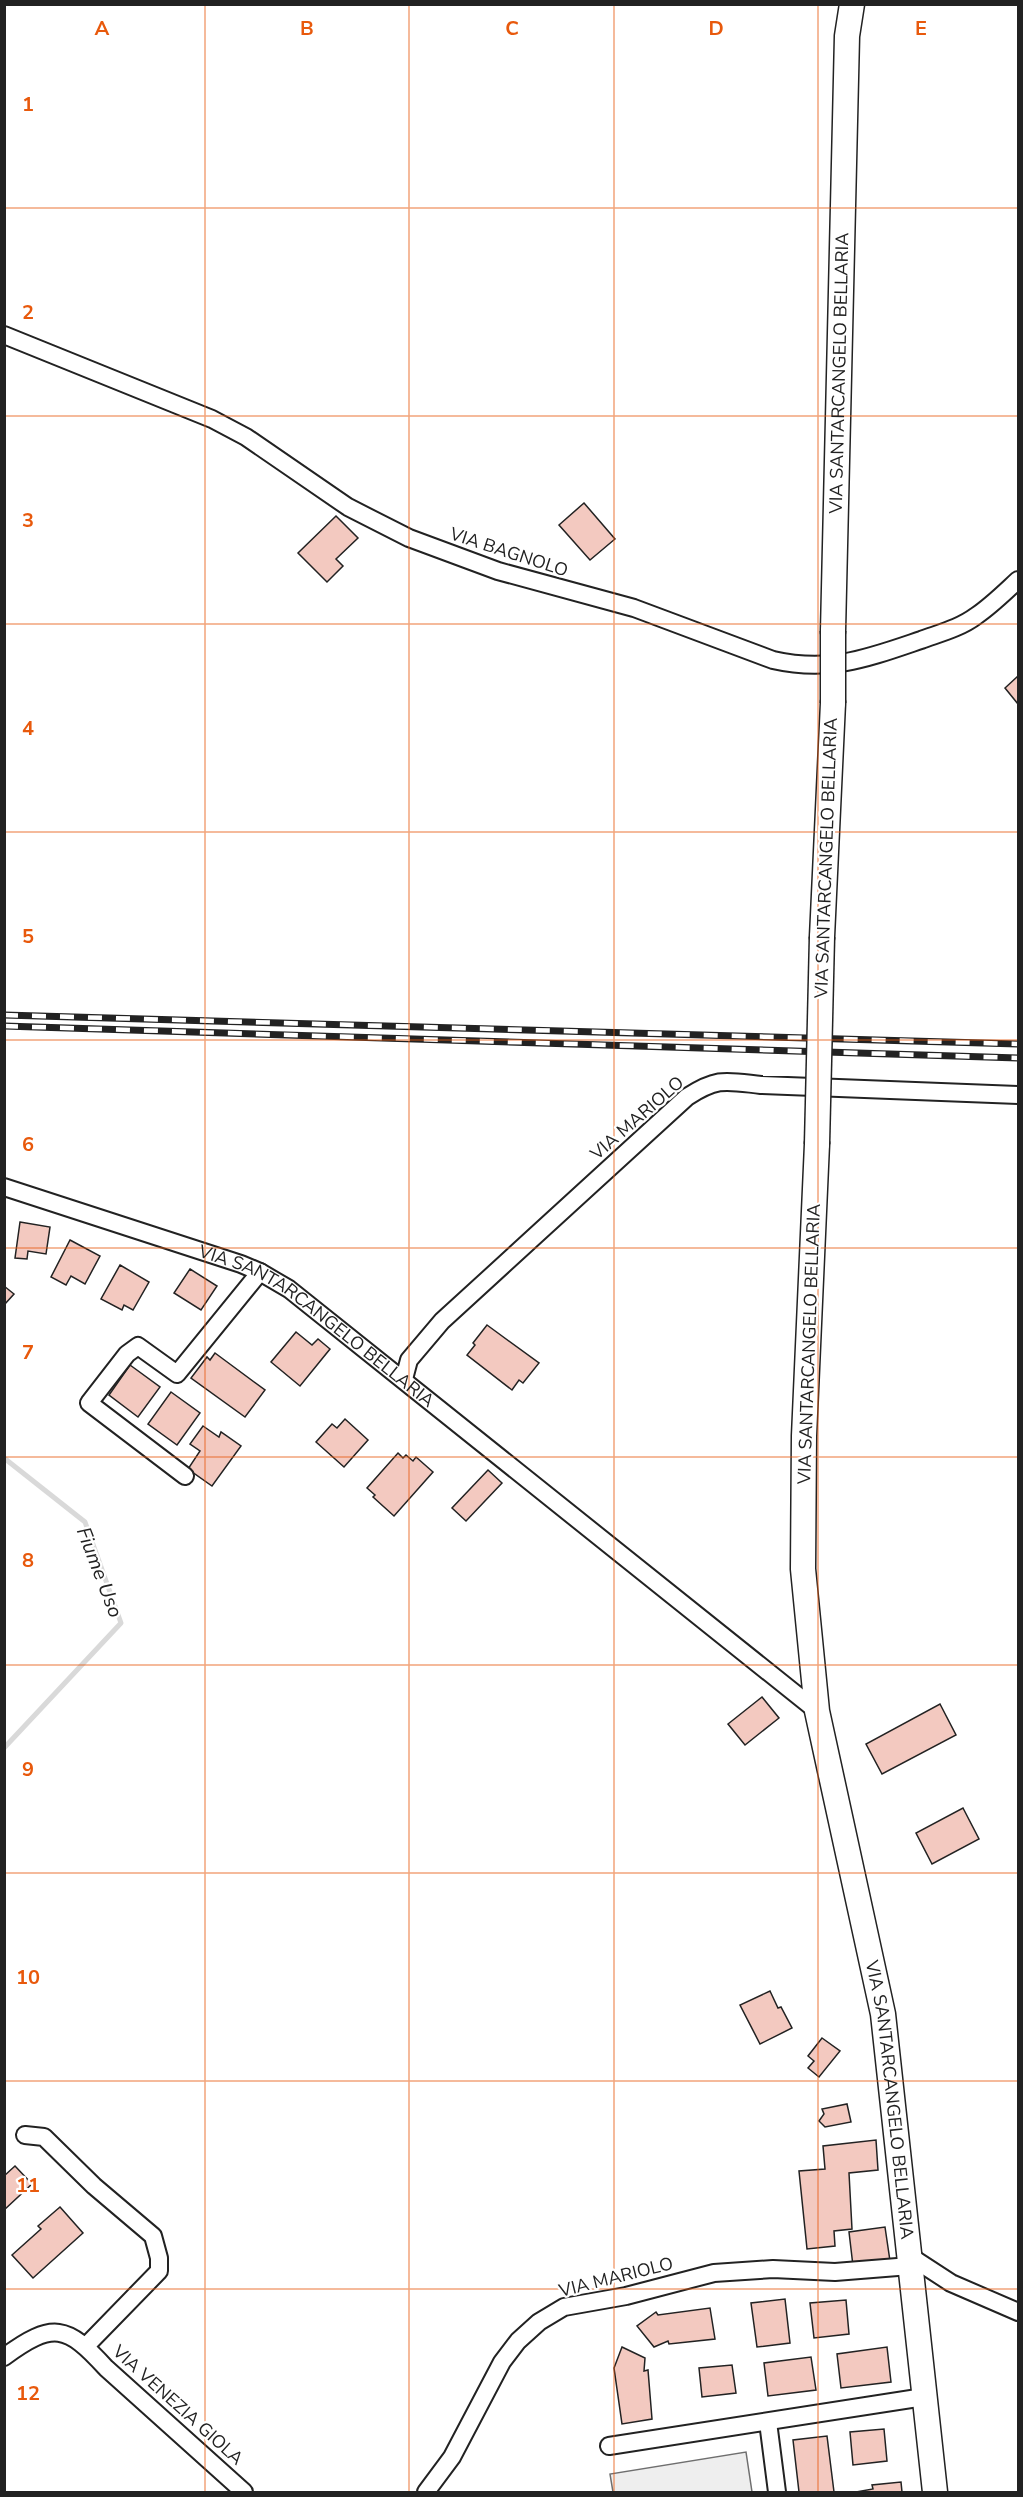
<svg xmlns="http://www.w3.org/2000/svg" width="1023" height="2497" font-family="'Nunito Sans',sans-serif">
<rect width="100%" height="100%" fill="#fff"/>
<polygon fill="#eee" stroke="#6f6f6f" stroke-width="1.5" points="746,2452 752,2492 613,2492 610,2474"/>
<g fill="none" stroke-linecap="round" stroke-linejoin="round">
<polyline stroke="#d9d9d9" stroke-width="5" points="4,1458 85,1522 121,1623 4,1748"/>
</g>
<g fill="#f3c9c0" stroke="#222" stroke-width="1.5">
<polygon points="584,503 615,539 590,560 559,525"/>
<polygon points="336,516 358,538 336,559 343,566 327,582 298,553"/>
<polygon points="1018,676 1018,704 1005,688"/>
<polygon points="20,1222 50,1227 46,1254 28,1251 27,1259 15,1258"/>
<polygon points="70,1240 100,1256 85,1284 71,1276 66,1285 51,1277"/>
<polygon points="120,1265 149,1282 133,1310 124,1305 122,1310 101,1299"/>
<polygon points="190,1269 217,1286 201,1310 174,1293"/>
<polygon points="4,1286 14,1294 4,1305"/>
<polygon points="487,1325 539,1363 523,1383 519,1380 512,1390 467,1355 475,1345 473,1343"/>
<polygon points="296,1332 312,1345 318,1339 330,1349 300,1386 271,1362"/>
<polygon points="215,1353 265,1390 245,1417 191,1378 207,1357 210,1360"/>
<polygon points="130,1365 160,1387 138,1417 109,1395"/>
<polygon points="171,1392 200,1413 177,1445 148,1424"/>
<polygon points="345,1419 368,1440 344,1467 316,1442 332,1424 337,1428"/>
<polygon points="203,1426 219,1437 221,1432 241,1446 212,1486 188,1469 200,1451 190,1444"/>
<polygon points="398,1453 403,1458 406,1455 413,1461 416,1457 433,1472 394,1516 373,1497 375,1495 367,1488"/>
<polygon points="488,1470 502,1483 466,1521 452,1508"/>
<polygon points="762,1697 779,1718 745,1745 728,1724"/>
<polygon points="940,1704 956,1735 882,1774 866,1744"/>
<polygon points="963,1808 979,1839 932,1864 916,1833"/>
<polygon points="770,1991 778,2008 781,2007 792,2028 760,2044 740,2005"/>
<polygon points="822,2038 840,2051 819,2077 808,2068 814,2061 808,2056"/>
<polygon points="847,2104 851,2122 825,2127 819,2121 824,2114 822,2109"/>
<polygon points="876,2140 878,2170 849,2173 852,2229 834,2231 835,2246 807,2249 799,2171 825,2169 823,2146"/>
<polygon points="15,2166 32,2184 4,2210 4,2176"/>
<polygon points="60,2207 83,2233 33,2278 12,2255 41,2229 38,2226"/>
<polygon points="885,2227 890,2261 853,2266 849,2232"/>
<polygon points="785,2299 790,2343 757,2347 751,2303"/>
<polygon points="846,2300 849,2334 814,2338 810,2303"/>
<polygon points="710,2308 715,2339 669,2344 668,2341 654,2347 637,2326 656,2312 658,2315"/>
<polygon points="622,2347 645,2358 644,2371 648,2370 652,2419 622,2424 614,2368"/>
<polygon points="887,2347 891,2382 841,2388 837,2354"/>
<polygon points="811,2357 816,2390 768,2396 764,2363"/>
<polygon points="732,2365 736,2393 702,2397 699,2368"/>
<polygon points="884,2429 887,2461 853,2465 850,2432"/>
<polygon points="827,2436 834,2492 799,2492 793,2440"/>
<polygon points="901,2482 902,2492 856,2492 873,2489 872,2485"/>
</g>
<g fill="none" stroke-linecap="round" stroke-linejoin="round">
<g stroke="#222" stroke-width="20">
<g id="street">
<path d="M4,335L212,419L246,437L348,507L409,538L498,571L634,608L773,660C830,673 868,658 921,640C940,633 960,628 976,616C991,606 1005,592 1018,580"/>
<path id="s1" d="M4,1187L241,1264L260,1272L289,1289L817,1711"/>
<path d="M404,1379L409,1360L442,1321L687,1097C718,1077 726,1081 761,1085L1018,1095"/>
<polyline points="185,1476 89,1403 127,1354 138,1346 177,1374 260,1272"/>
<polyline points="25,2135 44,2137 94,2186 153,2236 159,2258 159,2271 86,2346"/>
<polyline points="908,2255 951,2283 1018,2312"/>
<path d="M4,2357C53,2321 67,2325 106,2368L244,2492"/>
<polyline points="768,2422 777,2492"/>
<polyline points="609,2446 924,2397"/>
<polyline points="426,2492 452,2457 502,2362 518,2341 539,2322 564,2307 626,2296 714,2273 773,2269 835,2272 910,2266"/>
</g>
</g>
<g stroke="#222" stroke-width="27">
<g id="secondary">
<path id="s2" d="M833,631L847,36L852,4"/>
<polyline points="822,937 833,703"/>
<path id="s3" d="M817,1144L804,1436L803,1569L817,1711L883,2014L935,2492"/>
</g>
</g>
<use href="#street" stroke="#fff" stroke-width="16"/>
<use href="#secondary" stroke="#fff" stroke-width="24"/>
<g stroke="#222" stroke-width="7">
<g id="rail">
<polyline points="4,1015 1018,1044"/>
<polyline points="4,1026 1018,1058"/>
</g>
</g>
<use href="#rail" stroke="#fff" stroke-width="4.5" stroke-dasharray="14" stroke-linecap="butt"/>
<g stroke="#222" stroke-width="27" stroke-linecap="butt">
<g id="secondary-bridge">
<polyline points="833,703 833,631"/>
<polyline points="817,1144 822,937"/>
</g>
</g>
<use href="#secondary-bridge" stroke="#fff" stroke-width="24"/>
</g>
<path fill="none" stroke="#e8590c" stroke-width="1.5" stroke-opacity="0.55" d="M205,4V2492M409,4V2492M614,4V2492M818,4V2492M4,208H1018M4,416H1018M4,624H1018M4,832H1018M4,1040H1018M4,1248H1018M4,1457H1018M4,1665H1018M4,1873H1018M4,2081H1018M4,2289H1018"/>
<g text-anchor="middle" stroke-width="4.5" stroke-linejoin="round" paint-order="stroke">
<g font-size="18" fill="#222" stroke="#fff">
<text dy="6" stroke="none"><textPath href="#s2" startOffset="258">VIA SANTARCANGELO BELLARIA</textPath></text>
<text transform="translate(509 552) rotate(18)" y="6">VIA BAGNOLO</text>
<text transform="translate(826 858) rotate(-88)" y="6">VIA SANTARCANGELO BELLARIA</text>
<text transform="translate(637 1118) rotate(-41)" y="6">VIA MARIOLO</text>
<text dy="6" stroke="none"><textPath href="#s1" startOffset="346">VIA SANTARCANGELO BELLARIA</textPath></text>
<text transform="translate(809 1344) rotate(-88)" y="6">VIA SANTARCANGELO BELLARIA</text>
<text dy="6" stroke="none"><textPath href="#s3" startOffset="964">VIA SANTARCANGELO BELLARIA</textPath></text>
<text transform="translate(616 2277) rotate(-14)" y="6">VIA MARIOLO</text>
<text transform="translate(178 2405) rotate(42)" y="6">VIA VENEZIA GIOLA</text>
</g>
<g font-size="20" font-style="italic" fill="#222" stroke="#fff">
<text transform="translate(100 1572) rotate(69)" y="7">Fiume Uso</text>
</g>
</g>
<g font-size="20" text-anchor="middle" font-weight="bold" fill="#e8590c" stroke="#fff" stroke-width="4.5" stroke-linejoin="round" paint-order="stroke">
<text x="102" y="35">A</text>
<text x="307" y="35">B</text>
<text x="512" y="35">C</text>
<text x="716" y="35">D</text>
<text x="921" y="35">E</text>
<text x="28" y="111">1</text>
<text x="28" y="319">2</text>
<text x="28" y="527">3</text>
<text x="28" y="735">4</text>
<text x="28" y="943">5</text>
<text x="28" y="1151">6</text>
<text x="28" y="1359">7</text>
<text x="28" y="1567">8</text>
<text x="28" y="1776">9</text>
<text x="28" y="1984">10</text>
<text x="28" y="2192">11</text>
<text x="28" y="2400">12</text>
</g>
<rect width="1023" height="2497" fill="none" stroke="#222222" stroke-width="12"/>
</svg>
